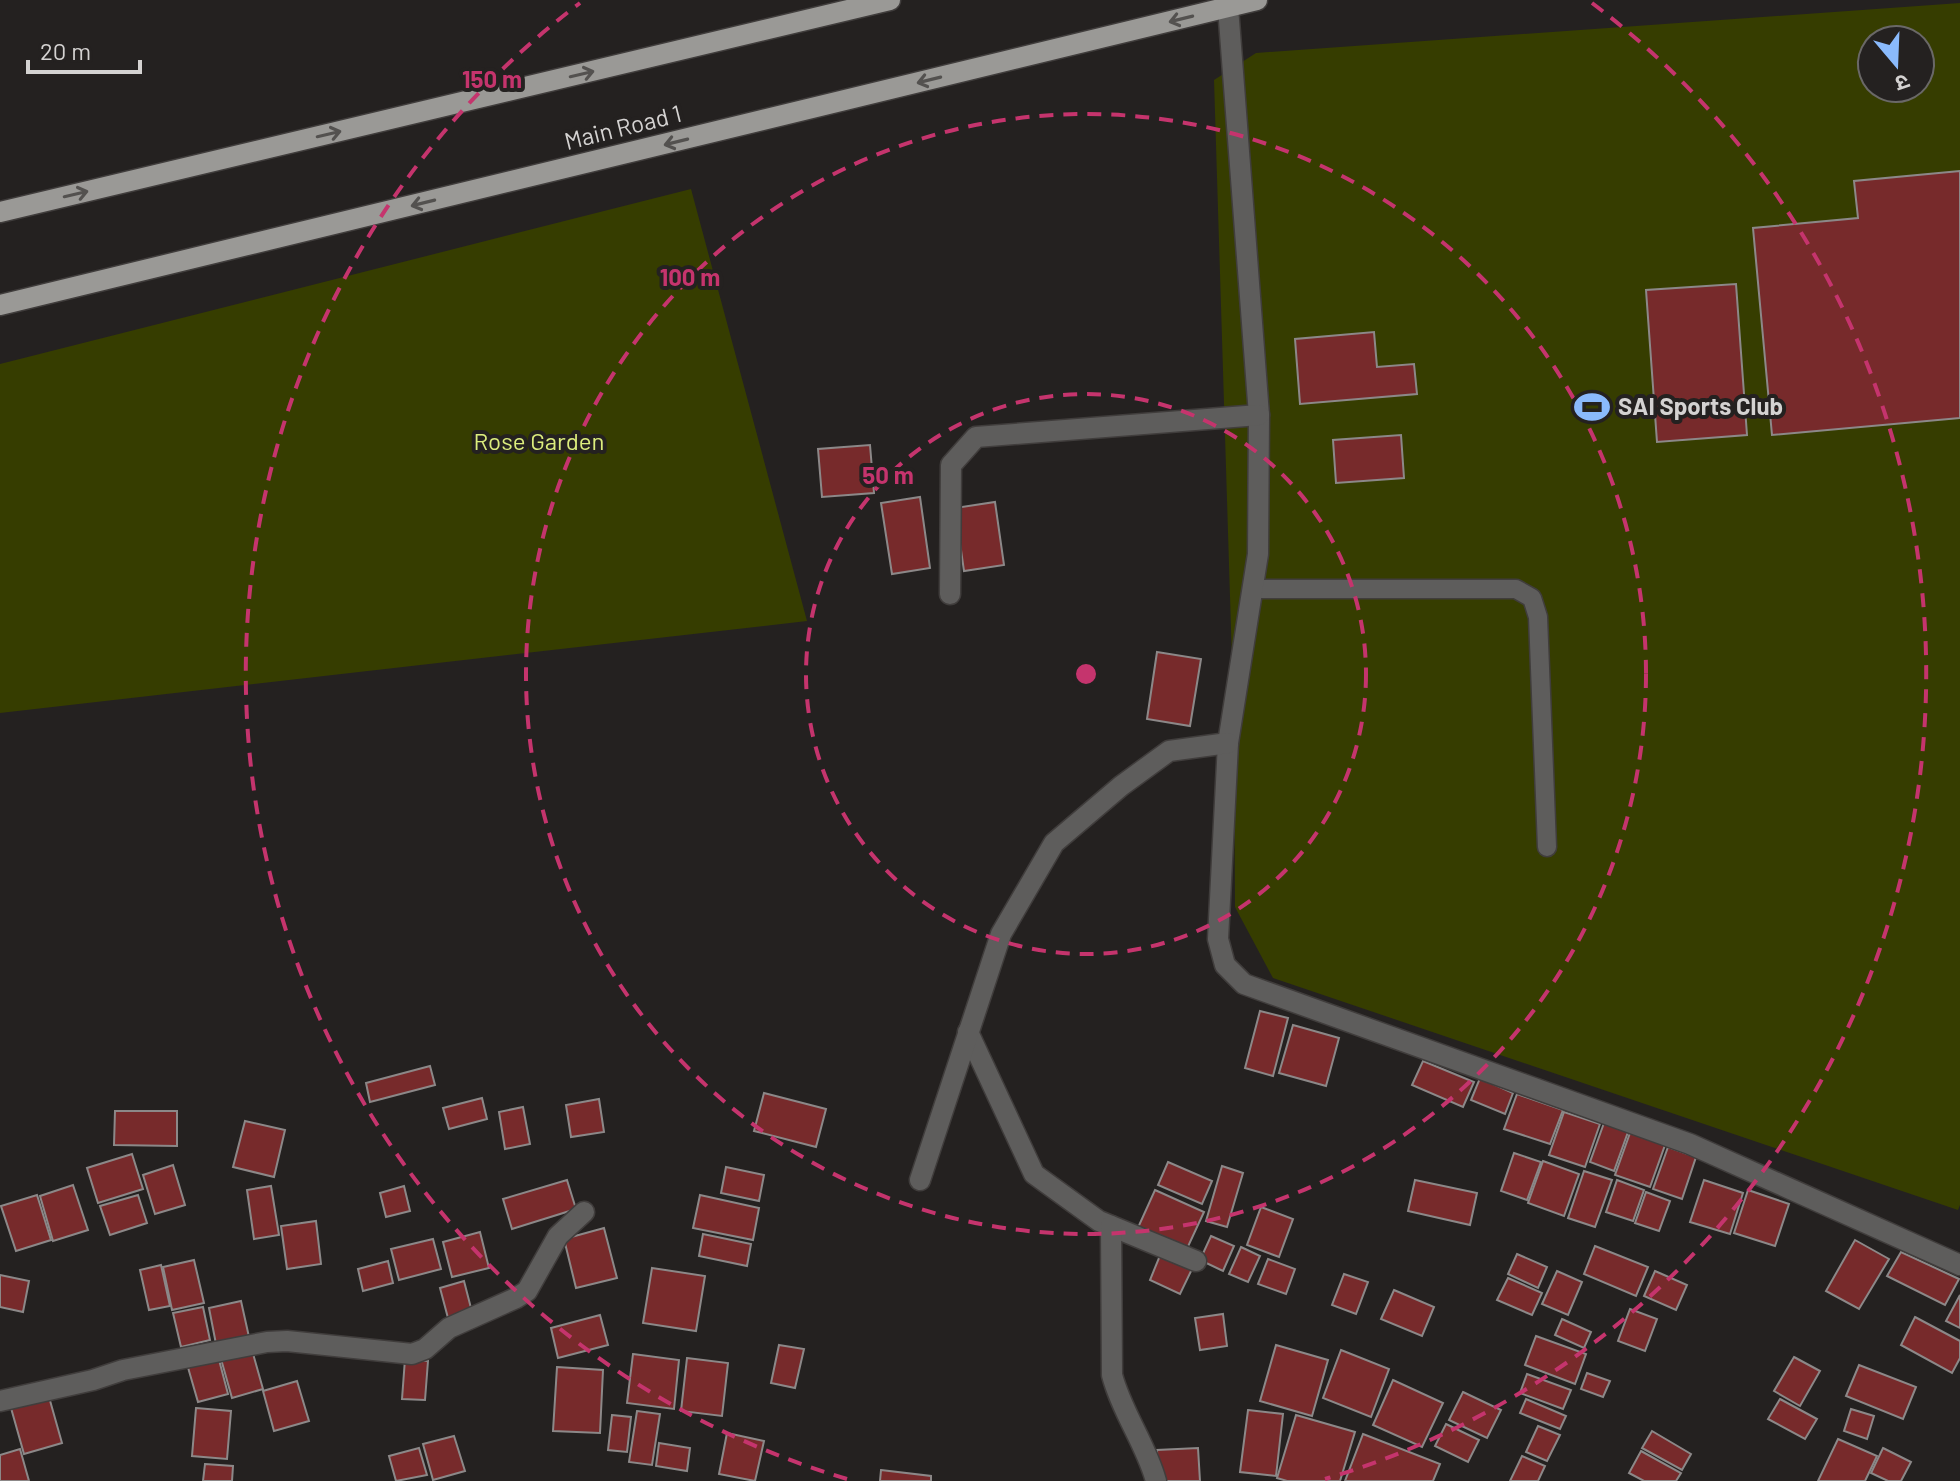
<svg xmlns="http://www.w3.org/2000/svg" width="1960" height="1481" font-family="Barlow,'Noto Sans Devanagari',sans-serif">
<rect width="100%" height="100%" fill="#242120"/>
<g fill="#363d00" fill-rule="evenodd">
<path d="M1960,3V1205L1958,1210L1273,978L1235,907L1234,726L1214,80L1256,53ZM1872,40H1920V88H1872Z"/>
<polygon points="691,189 807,621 0,713 0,364"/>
</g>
<g fill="#772a2b" stroke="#8c8888" stroke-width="2">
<polygon points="1960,171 1960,418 1772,435 1753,228 1858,218 1854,181"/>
<polygon points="1736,284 1747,435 1657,442 1646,290"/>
<polygon points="1374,332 1377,367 1414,364 1417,394 1300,404 1295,339"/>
<polygon points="1401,435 1404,478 1336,483 1333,440"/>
<polygon points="870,445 874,493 822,497 818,449"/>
<polygon points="920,497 930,568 892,574 881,503"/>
<polygon points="995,502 1004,565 964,571 955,508"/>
<polygon points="1157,652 1201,659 1190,726 1147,719"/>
<polygon points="1260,1011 1288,1018 1273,1076 1245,1068"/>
<polygon points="1293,1025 1339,1038 1326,1086 1279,1073"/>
<polygon points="1423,1061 1474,1082 1463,1107 1412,1085"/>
<polygon points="430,1066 435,1085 370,1102 366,1083"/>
<polygon points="1480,1078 1513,1093 1505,1114 1471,1100"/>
<polygon points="764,1093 826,1109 816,1147 754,1131"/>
<polygon points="1517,1094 1563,1110 1550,1144 1504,1129"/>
<polygon points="482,1098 487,1119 449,1129 443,1108"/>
<polygon points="599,1099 604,1132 571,1137 566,1105"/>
<polygon points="523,1107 530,1144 505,1149 499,1112"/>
<polygon points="115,1111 177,1111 177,1146 114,1145"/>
<polygon points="1564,1112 1600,1124 1585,1167 1549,1155"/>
<polygon points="245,1121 285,1130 274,1177 233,1167"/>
<polygon points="1604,1123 1628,1132 1614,1171 1590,1162"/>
<polygon points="1630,1133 1665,1145 1650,1187 1615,1175"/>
<polygon points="1668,1147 1696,1157 1682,1199 1653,1189"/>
<polygon points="1514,1153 1541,1162 1527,1200 1501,1191"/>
<polygon points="132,1154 143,1189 98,1203 87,1168"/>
<polygon points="1543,1161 1579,1174 1564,1216 1528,1203"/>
<polygon points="1168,1162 1212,1181 1202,1204 1158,1185"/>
<polygon points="173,1165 185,1205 155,1214 143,1175"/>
<polygon points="1222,1166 1243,1173 1227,1227 1206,1221"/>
<polygon points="726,1167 764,1175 759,1201 721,1193"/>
<polygon points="1584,1171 1612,1180 1595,1227 1568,1218"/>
<polygon points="567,1180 576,1209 512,1229 503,1199"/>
<polygon points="1415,1180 1477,1193 1470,1225 1408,1211"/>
<polygon points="1617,1180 1644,1190 1633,1221 1606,1212"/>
<polygon points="1704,1180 1743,1193 1730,1234 1690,1222"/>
<polygon points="73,1185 88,1230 53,1241 40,1196"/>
<polygon points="271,1186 279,1235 254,1239 247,1190"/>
<polygon points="404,1186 410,1211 386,1217 380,1193"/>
<polygon points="1155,1190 1204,1212 1185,1253 1136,1232"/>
<polygon points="1748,1190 1789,1204 1775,1246 1734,1233"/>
<polygon points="1646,1192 1670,1201 1659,1231 1635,1223"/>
<polygon points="37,1195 51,1240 16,1251 1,1206"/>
<polygon points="138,1195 147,1223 110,1235 100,1206"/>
<polygon points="700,1195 759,1208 753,1240 693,1228"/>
<polygon points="1261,1207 1293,1219 1279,1257 1247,1245"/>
<polygon points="316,1221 321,1264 287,1269 281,1226"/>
<polygon points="604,1228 617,1278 576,1288 564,1239"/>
<polygon points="480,1232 489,1268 452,1277 443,1242"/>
<polygon points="703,1234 751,1244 747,1266 699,1256"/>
<polygon points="1211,1236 1234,1246 1223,1271 1200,1260"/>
<polygon points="433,1239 441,1269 399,1280 391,1249"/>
<polygon points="1855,1240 1889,1259 1859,1309 1826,1291"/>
<polygon points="1595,1246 1648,1267 1636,1296 1584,1274"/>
<polygon points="1241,1247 1260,1256 1248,1282 1229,1274"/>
<polygon points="1901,1252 1959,1279 1945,1305 1887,1276"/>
<polygon points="1161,1253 1193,1267 1180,1294 1150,1280"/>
<polygon points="1517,1254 1547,1267 1538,1288 1508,1274"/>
<polygon points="1268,1259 1295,1269 1286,1294 1258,1284"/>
<polygon points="194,1260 204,1303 172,1310 163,1267"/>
<polygon points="388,1261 393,1283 363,1291 358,1269"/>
<polygon points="161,1265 170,1306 149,1310 140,1270"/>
<polygon points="652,1268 705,1276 696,1331 643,1323"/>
<polygon points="1557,1271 1582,1282 1568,1315 1542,1304"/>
<polygon points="1655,1271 1687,1285 1676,1310 1644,1296"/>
<polygon points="1344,1274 1368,1282 1356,1314 1332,1305"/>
<polygon points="0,1275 29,1281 23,1312 0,1307"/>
<polygon points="1508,1278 1542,1293 1532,1315 1497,1300"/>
<polygon points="464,1281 472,1312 448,1318 440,1288"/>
<polygon points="1394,1290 1434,1307 1422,1336 1381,1319"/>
<polygon points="1960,1295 1960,1328 1946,1321"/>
<polygon points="241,1301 249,1337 216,1344 209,1308"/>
<polygon points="203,1307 210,1340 181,1347 173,1313"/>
<polygon points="1630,1309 1657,1319 1645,1351 1618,1341"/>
<polygon points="1223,1314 1227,1346 1200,1350 1195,1318"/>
<polygon points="600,1315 608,1345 558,1358 551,1328"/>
<polygon points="1915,1317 1960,1341 1960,1358 1952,1373 1901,1345"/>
<polygon points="1562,1319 1591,1332 1584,1348 1555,1335"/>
<polygon points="1536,1336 1586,1354 1575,1384 1525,1365"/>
<polygon points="779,1345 804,1349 795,1388 771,1383"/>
<polygon points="1276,1345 1328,1360 1312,1416 1260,1401"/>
<polygon points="252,1350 263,1389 232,1398 221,1359"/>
<polygon points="1341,1350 1389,1369 1371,1417 1323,1398"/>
<polygon points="633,1354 679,1360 674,1409 627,1403"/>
<polygon points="218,1356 228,1394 198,1402 187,1364"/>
<polygon points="1794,1357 1820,1371 1800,1406 1774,1391"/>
<polygon points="687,1358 728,1363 722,1416 681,1411"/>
<polygon points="405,1359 428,1361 425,1400 402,1399"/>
<polygon points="1859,1365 1916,1387 1903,1419 1846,1396"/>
<polygon points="557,1367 603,1370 600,1433 553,1431"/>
<polygon points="1587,1373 1610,1381 1603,1397 1581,1389"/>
<polygon points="1527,1374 1571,1390 1563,1409 1520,1393"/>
<polygon points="1393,1380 1443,1403 1422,1447 1373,1425"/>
<polygon points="297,1381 309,1421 274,1431 263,1391"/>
<polygon points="1463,1392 1501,1410 1487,1438 1449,1420"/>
<polygon points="49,1397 62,1443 24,1454 11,1408"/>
<polygon points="1526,1399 1566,1416 1560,1429 1520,1413"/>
<polygon points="1780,1399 1817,1419 1805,1439 1768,1419"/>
<polygon points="196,1408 231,1411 227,1459 192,1456"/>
<polygon points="1851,1409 1874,1416 1867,1439 1844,1431"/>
<polygon points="1248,1410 1283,1414 1276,1476 1240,1472"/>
<polygon points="637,1411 660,1414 652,1465 629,1462"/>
<polygon points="612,1415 631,1417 627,1452 608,1450"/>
<polygon points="1296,1415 1355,1432 1340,1481 1287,1481 1277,1478"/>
<polygon points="1446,1424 1479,1440 1468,1462 1435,1446"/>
<polygon points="1538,1426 1560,1435 1547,1461 1526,1452"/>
<polygon points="1652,1431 1691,1454 1682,1470 1642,1448"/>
<polygon points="727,1433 764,1441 755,1481 719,1474"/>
<polygon points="1363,1434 1440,1464 1433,1481 1345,1481"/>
<polygon points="454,1436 465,1471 433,1480 423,1444"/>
<polygon points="1838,1439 1877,1456 1865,1481 1818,1481"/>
<polygon points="659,1443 690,1448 687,1471 656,1466"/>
<polygon points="419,1448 427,1475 396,1481 389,1456"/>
<polygon points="1198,1448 1200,1481 1158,1481 1157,1450"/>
<polygon points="1883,1448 1911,1462 1901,1481 1888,1481 1871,1473"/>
<polygon points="20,1449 29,1481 0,1481 0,1455"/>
<polygon points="1641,1451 1681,1473 1676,1481 1644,1481 1629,1473"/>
<polygon points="1522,1456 1545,1466 1538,1481 1510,1481"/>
<polygon points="205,1464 233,1466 232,1481 203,1481"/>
<polygon points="881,1470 931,1476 931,1481 880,1481"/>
</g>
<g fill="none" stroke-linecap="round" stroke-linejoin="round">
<g stroke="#403d3c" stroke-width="21">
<polyline id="lane" points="1252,589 1516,589 1532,598 1538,617 1547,847"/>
</g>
<g stroke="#403d3c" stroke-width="23">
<g id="street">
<polyline points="1228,7 1259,415 1258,554 1228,743 1218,939 1225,965 1244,984 1690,1144 1960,1265"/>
<polyline points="950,594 951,465 976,437 1259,415"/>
<polyline points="968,1032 1034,1174 1099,1221 1196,1261"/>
<polyline points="920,1180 1001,934 1054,843 1121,786 1169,751 1228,743"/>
<path d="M1111,1226L1112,1375C1122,1413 1146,1444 1156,1481"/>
<polyline points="0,1401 93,1380 123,1370 267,1342 287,1341 412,1354 425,1349 449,1328 516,1298 527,1291 558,1236 584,1212"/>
</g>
</g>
<g stroke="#403d3c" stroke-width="23">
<g id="primary">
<polyline points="0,212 890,0"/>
<polyline points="0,305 1257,0"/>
</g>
</g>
<use href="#lane" stroke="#5e5d5c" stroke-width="18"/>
<use href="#street" stroke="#5e5d5c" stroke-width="20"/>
<use href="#primary" stroke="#9a9996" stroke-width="20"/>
</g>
<defs><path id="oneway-shaft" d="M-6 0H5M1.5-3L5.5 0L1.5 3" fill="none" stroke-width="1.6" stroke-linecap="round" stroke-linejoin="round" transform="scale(2)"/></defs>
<g stroke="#53514f">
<use href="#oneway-shaft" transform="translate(1181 19) rotate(166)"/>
<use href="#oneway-shaft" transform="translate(582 74) rotate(-13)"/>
<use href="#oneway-shaft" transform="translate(929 80) rotate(166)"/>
<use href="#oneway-shaft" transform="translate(329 134) rotate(-13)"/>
<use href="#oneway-shaft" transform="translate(676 142) rotate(166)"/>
<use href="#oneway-shaft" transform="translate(76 194) rotate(-13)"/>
<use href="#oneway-shaft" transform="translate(423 203) rotate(166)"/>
</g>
<g fill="none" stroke="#c5346d" stroke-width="4" stroke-dasharray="14 10">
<circle cx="1086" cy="674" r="280"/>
<circle cx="1086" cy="674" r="560"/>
<path d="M847 1479A840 840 0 0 1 580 3M1592 3A840 840 0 0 1 1325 1479"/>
</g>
<defs>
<g id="stadium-bare" transform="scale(2.76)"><path d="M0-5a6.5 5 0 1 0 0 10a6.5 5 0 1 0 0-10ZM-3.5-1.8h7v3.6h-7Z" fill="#8abafc" stroke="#242120" stroke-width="2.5" paint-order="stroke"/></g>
</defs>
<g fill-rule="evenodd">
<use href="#stadium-bare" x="1592" y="407"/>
</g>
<g text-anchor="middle" stroke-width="8" stroke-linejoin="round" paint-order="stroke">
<g font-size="24" fill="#d4d2d1" stroke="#242120">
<text transform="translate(623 128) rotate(-14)" y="8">Main Road 1</text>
</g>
<g font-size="24" font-weight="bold" fill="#d4d2d1" stroke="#242120" text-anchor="start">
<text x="1618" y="415">SAI Sports Club</text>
</g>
<g font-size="24" fill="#dced7d" stroke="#242120">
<text x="539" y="450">Rose Garden</text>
</g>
</g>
<circle cx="1086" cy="674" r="12" fill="#c5346d" stroke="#242120" stroke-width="4"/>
<g font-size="24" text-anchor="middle" font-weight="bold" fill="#c5346d" stroke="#242120" stroke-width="8" stroke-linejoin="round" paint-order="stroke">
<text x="492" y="88">150 m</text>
<text x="690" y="286">100 m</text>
<text x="888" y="484">50 m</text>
</g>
<g transform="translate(1896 64) rotate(161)"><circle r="38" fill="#242120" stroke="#6a6867" stroke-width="2"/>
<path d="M0-6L14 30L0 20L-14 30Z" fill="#8abafc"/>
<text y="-12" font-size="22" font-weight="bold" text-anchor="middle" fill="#d4d2d1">उ</text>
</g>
<path d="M28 60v12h112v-12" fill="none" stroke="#d4d2d1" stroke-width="4"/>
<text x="40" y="60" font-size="24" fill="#d4d2d1" stroke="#242120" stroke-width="6" paint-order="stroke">20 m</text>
</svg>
